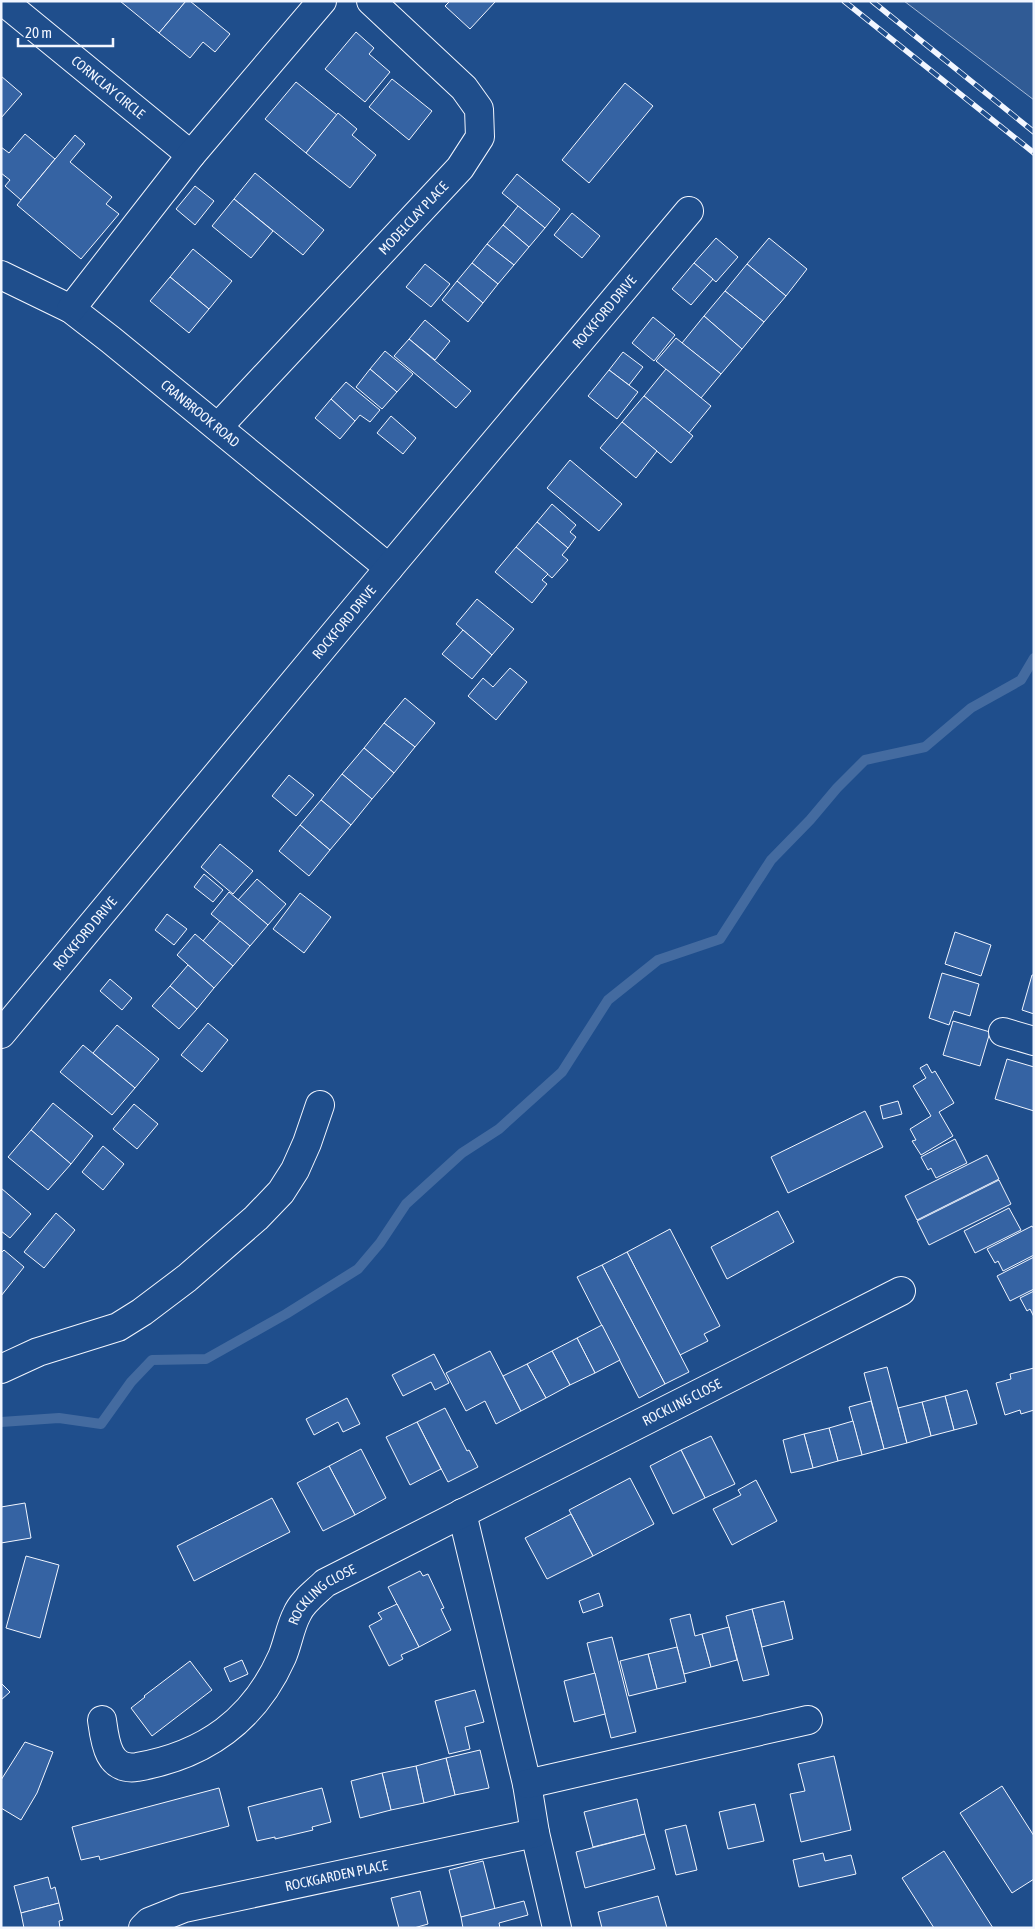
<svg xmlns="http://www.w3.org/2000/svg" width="1035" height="1929" font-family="'Asap Condensed',sans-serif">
<rect width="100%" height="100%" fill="#1f4e8c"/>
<polygon fill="#305b95" stroke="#a8bbd7" points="904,1 1034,1 1034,100"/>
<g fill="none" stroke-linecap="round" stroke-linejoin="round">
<polyline stroke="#446ba0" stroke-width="10" points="1,1422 59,1418 101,1424 131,1382 152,1360 206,1359 286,1314 358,1269 380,1243 406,1204 462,1153 499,1129 562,1072 608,1000 658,960 720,939 771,860 810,820 837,788 865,760 925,747 971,708 1021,680 1034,658"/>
</g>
<g fill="#3563a3" stroke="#f2f6ff">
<polygon points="120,1 186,1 159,33"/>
<polygon points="186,1 190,1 230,34 215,52 203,42 190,58 159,33"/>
<polygon points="450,1 494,1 495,2 470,29 445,6"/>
<polygon points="356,32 374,48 369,54 390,72 365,102 325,69"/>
<polygon points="1,76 22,94 1,118"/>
<polygon points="392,79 432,111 409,140 369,107"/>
<polygon points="296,82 337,115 306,153 265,119"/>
<polygon points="625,83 653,106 589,183 562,160"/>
<polygon points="338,113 357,129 352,135 376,155 350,188 306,153"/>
<polygon points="25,134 55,159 21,200 5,186 10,180 1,173 1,147 9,153"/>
<polygon points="75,135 85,144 70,162 112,197 106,204 119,214 81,259 17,205"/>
<polygon points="255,173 324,230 303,255 234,199"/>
<polygon points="517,174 560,209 545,228 502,193"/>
<polygon points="195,186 214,201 195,225 176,209"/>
<polygon points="234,199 273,231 251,258 212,226"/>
<polygon points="518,206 545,228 529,247 503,225"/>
<polygon points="572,213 600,236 582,258 554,235"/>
<polygon points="503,225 529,247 514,265 487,244"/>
<polygon points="716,238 738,257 716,282 694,263"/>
<polygon points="769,238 807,269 786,296 747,264"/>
<polygon points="487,244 514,265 498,284 472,263"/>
<polygon points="193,249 232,281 209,309 170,277"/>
<polygon points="472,263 498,284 483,303 457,281"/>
<polygon points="694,263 713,279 691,305 672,289"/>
<polygon points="425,264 450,284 431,307 406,287"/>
<polygon points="747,264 786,296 764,322 725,291"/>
<polygon points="170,277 209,309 189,333 150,301"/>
<polygon points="457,281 483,303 468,322 442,300"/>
<polygon points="725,291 764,322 742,349 704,316"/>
<polygon points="704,316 742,349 721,374 682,343"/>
<polygon points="653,317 675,335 654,361 632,343"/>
<polygon points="425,320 450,341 435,360 409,339"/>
<polygon points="676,338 721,374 701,398 656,361"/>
<polygon points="409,339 471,391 456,408 394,356"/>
<polygon points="385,351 413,374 397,392 370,369"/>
<polygon points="623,352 643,367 629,385 609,370"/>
<polygon points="370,369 397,392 382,409 356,387"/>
<polygon points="666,369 711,406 689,433 644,396"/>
<polygon points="609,370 638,392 617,419 588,396"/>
<polygon points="346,382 380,410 370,422 360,415 355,421 331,399"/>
<polygon points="644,396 693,436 671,463 622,422"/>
<polygon points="331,399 355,421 340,439 315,418"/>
<polygon points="391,416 416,438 403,454 377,433"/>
<polygon points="622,422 657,451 636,478 600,448"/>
<polygon points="570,460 622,504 599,531 547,488"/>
<polygon points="552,504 576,525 570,532 576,537 568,548 537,522"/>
<polygon points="537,522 568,548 562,555 568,560 552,578 516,547"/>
<polygon points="516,547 548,574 542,580 547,584 532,603 495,572"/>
<polygon points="477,599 514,629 492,655 456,624"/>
<polygon points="463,630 492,655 472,679 442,654"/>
<polygon points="510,668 527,682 496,720 468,696 483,678 493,687"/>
<polygon points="405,698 435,723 415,747 384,723"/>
<polygon points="384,723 415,747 394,773 364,748"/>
<polygon points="364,748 394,773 372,799 342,774"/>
<polygon points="342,774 372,799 351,825 321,800"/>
<polygon points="289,775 314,795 296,816 272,796"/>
<polygon points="321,800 351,825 330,850 300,825"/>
<polygon points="300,825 330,850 309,876 279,851"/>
<polygon points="220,844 253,871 233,894 201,867"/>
<polygon points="204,874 223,890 213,902 194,887"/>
<polygon points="257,879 286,904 268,925 238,900"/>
<polygon points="229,892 268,925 250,946 211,914"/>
<polygon points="300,893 331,917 304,953 273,929"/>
<polygon points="167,914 187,929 174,945 155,930"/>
<polygon points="220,921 250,946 233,966 203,941"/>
<polygon points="955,932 991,945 981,976 945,964"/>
<polygon points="195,934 233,966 214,988 177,955"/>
<polygon points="188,965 214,988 197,1009 170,986"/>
<polygon points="942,973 979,984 970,1016 954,1011 949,1025 929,1018"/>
<polygon points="1032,975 1034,975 1034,1014 1022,1010"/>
<polygon points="110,979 132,998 122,1010 100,991"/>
<polygon points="170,986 197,1009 179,1029 152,1006"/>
<polygon points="953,1021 990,1032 980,1066 943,1055"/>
<polygon points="208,1023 228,1040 202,1072 181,1055"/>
<polygon points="117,1025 159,1059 135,1088 93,1053"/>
<polygon points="83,1045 135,1088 112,1115 60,1072"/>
<polygon points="1007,1059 1034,1067 1034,1111 995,1099"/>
<polygon points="927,1064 932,1073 935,1071 954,1103 939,1112 953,1136 921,1155 912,1141 916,1140 910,1129 931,1116 913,1086 926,1078 920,1068"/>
<polygon points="898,1101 902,1114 883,1119 880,1106"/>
<polygon points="53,1103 93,1136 71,1164 31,1130"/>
<polygon points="134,1104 158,1124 137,1149 113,1129"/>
<polygon points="865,1111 883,1147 788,1193 771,1157"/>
<polygon points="31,1130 71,1164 48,1190 8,1157"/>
<polygon points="955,1139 967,1163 936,1178 931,1168 928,1170 921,1157"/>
<polygon points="103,1146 124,1164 103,1190 82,1172"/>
<polygon points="987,1155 999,1179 917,1220 905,1196"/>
<polygon points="999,1180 1011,1204 929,1245 917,1221"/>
<polygon points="1,1188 31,1214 10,1238 1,1231"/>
<polygon points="1009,1208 1021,1230 975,1253 964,1231"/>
<polygon points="778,1211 794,1242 727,1279 711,1247"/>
<polygon points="56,1213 75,1230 44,1268 24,1252"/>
<polygon points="1032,1226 1034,1229 1034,1255 1003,1271 998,1261 995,1263 987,1249"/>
<polygon points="670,1229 720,1326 704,1334 708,1341 680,1355 627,1252"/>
<polygon points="4,1250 24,1267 1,1296 1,1253"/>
<polygon points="627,1252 689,1372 665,1384 602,1265"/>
<polygon points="1034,1257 1034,1289 1010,1301 997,1276"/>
<polygon points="602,1265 665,1384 639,1398 577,1277"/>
<polygon points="1034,1291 1034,1317 1030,1309 1027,1311 1020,1298"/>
<polygon points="602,1325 620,1360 595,1373 577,1338"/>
<polygon points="577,1338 595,1373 570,1385 552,1351"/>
<polygon points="490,1351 521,1411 496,1424 485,1401 466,1411 446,1373"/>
<polygon points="552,1351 570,1385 546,1398 527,1364"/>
<polygon points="434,1354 449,1383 435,1390 431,1382 403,1396 392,1375"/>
<polygon points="527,1364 546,1398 521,1411 503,1376"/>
<polygon points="887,1367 907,1443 884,1449 864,1373"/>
<polygon points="1034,1368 1034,1410 1021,1414 1020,1410 1005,1415 996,1383 1011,1379 1010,1374"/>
<polygon points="967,1390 977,1424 954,1430 945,1396"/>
<polygon points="945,1396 954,1430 931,1436 922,1402"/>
<polygon points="347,1398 360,1424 343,1432 338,1422 314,1435 306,1419"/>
<polygon points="871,1401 884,1449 862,1455 849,1407"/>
<polygon points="922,1402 931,1436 907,1443 898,1408"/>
<polygon points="445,1408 467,1451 469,1450 478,1467 448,1482 417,1422"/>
<polygon points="853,1421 862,1455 838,1461 829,1428"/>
<polygon points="417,1422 441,1469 410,1485 386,1437"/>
<polygon points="829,1428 838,1461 813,1468 804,1434"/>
<polygon points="804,1434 813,1468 791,1473 783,1440"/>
<polygon points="711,1436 735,1484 705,1498 681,1450"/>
<polygon points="361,1449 386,1498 355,1515 329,1466"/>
<polygon points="681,1450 705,1498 673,1514 650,1466"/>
<polygon points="329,1466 355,1515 323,1531 297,1483"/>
<polygon points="630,1478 654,1524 593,1556 569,1510"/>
<polygon points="756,1480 777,1521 732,1545 713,1509 741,1495 738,1490"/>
<polygon points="272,1498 290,1532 194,1581 177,1546"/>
<polygon points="25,1503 31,1538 1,1543 1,1507"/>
<polygon points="571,1514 593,1556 547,1579 525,1538"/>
<polygon points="26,1556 59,1565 40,1638 6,1628"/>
<polygon points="420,1571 423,1576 428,1574 444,1608 441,1609 451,1630 419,1647 388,1587"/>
<polygon points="599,1593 603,1606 583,1613 579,1601"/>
<polygon points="784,1601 793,1639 762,1647 752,1609"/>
<polygon points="397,1604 419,1647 401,1655 403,1659 389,1666 369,1626 382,1619 378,1613"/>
<polygon points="752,1609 769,1675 743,1681 726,1616"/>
<polygon points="690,1614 695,1636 702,1634 711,1667 684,1674 670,1619"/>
<polygon points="729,1627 737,1660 711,1667 702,1634"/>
<polygon points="612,1637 636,1732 611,1738 587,1643"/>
<polygon points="677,1647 686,1682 657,1689 648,1654"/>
<polygon points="648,1654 657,1689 629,1696 620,1661"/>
<polygon points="242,1660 248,1674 230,1682 224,1668"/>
<polygon points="190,1661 212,1690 152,1736 131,1708 145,1697 144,1696"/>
<polygon points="595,1673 605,1714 574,1722 564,1681"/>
<polygon points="1,1683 10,1692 1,1700"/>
<polygon points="475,1690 484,1722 465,1727 470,1749 449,1754 435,1701"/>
<polygon points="25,1742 53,1752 37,1793 21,1820 1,1808 1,1780"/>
<polygon points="480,1750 489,1788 455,1795 446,1758"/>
<polygon points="834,1756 851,1830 801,1842 790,1794 805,1791 798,1764"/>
<polygon points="446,1758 455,1795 424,1803 416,1766"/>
<polygon points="416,1766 424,1803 391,1810 382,1773"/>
<polygon points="382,1773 391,1810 360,1818 351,1781"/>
<polygon points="1002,1786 1034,1836 1034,1879 1012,1893 960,1813"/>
<polygon points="219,1788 229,1826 100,1860 99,1856 81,1860 72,1827"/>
<polygon points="322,1788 331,1822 312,1827 313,1830 275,1839 275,1837 257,1841 248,1807"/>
<polygon points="637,1799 645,1834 593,1847 584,1812"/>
<polygon points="755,1804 764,1841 728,1849 719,1812"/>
<polygon points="686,1825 697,1870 676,1875 665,1830"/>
<polygon points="645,1834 655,1869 585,1888 576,1852"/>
<polygon points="944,1851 993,1928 934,1928 902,1878"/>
<polygon points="823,1853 825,1861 851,1855 856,1874 799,1887 793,1860"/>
<polygon points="483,1861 495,1909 461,1917 449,1870"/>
<polygon points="48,1877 51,1889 55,1887 59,1903 21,1913 14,1886"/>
<polygon points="420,1891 428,1924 414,1928 399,1928 391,1898"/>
<polygon points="658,1896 667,1928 602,1928 598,1912"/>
<polygon points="524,1901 528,1915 499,1923 500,1928 463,1928 461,1917"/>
<polygon points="59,1903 63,1920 59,1921 60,1928 24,1928 21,1913"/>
</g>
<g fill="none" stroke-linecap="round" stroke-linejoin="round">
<g stroke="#f2f6ff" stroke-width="30">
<g id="minor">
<path id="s1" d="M3,1L191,155"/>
<path id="s2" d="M1,275L71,309L111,340L389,568"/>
<polyline points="71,309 191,155 322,1"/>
<path id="s3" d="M218,427L460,168L480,137L479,109L464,88L371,1"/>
<polyline points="1003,1032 1034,1041"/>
<path id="s4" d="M1,1034L389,568L689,211"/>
<polyline points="1,1369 38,1352 118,1327 142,1312 187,1278 256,1218 281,1192 295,1170 307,1143 320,1105"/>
<polyline points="462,1513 527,1784 535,1833 557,1928"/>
<path id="s5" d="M102,1720C105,1742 108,1771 137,1767C206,1755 254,1720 282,1657C288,1643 290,1627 297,1614C302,1602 316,1592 325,1583L901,1291"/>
<polyline points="527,1784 808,1720"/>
<path id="s6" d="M143,1928L149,1922L184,1908L535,1833"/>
</g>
</g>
<use href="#minor" stroke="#1f4e8c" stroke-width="28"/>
<g stroke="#f2f6ff" stroke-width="5.5">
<g id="rail">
<polyline points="844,1 1034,153"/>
<polyline points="872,1 1034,132"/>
</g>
</g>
<use href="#rail" stroke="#1f4e8c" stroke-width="4" stroke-dasharray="11" stroke-linecap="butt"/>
</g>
<g text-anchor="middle" stroke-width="4" stroke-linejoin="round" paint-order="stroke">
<g font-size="14" fill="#f2f6ff" stroke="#1f4e8c">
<text dy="5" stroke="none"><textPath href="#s1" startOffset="136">CORNCLAY CIRCLE</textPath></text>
<text dy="5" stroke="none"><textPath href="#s3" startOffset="286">MODELCLAY PLACE</textPath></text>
<text dy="5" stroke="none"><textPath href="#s4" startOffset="941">ROCKFORD DRIVE</textPath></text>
<text dy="5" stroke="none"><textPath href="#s2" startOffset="244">CRANBROOK ROAD</textPath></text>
<text dy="5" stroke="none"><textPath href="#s4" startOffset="536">ROCKFORD DRIVE</textPath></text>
<text dy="5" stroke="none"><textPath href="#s4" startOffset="131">ROCKFORD DRIVE</textPath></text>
<text dy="5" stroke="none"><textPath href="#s5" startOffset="745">ROCKLING CLOSE</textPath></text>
<text dy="5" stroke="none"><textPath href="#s5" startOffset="335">ROCKLING CLOSE</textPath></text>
<text dy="5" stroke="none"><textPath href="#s6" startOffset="202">ROCKGARDEN PLACE</textPath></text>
</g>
</g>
<rect width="1035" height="1929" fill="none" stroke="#f2f6ff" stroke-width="5"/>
<path d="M18 38v8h95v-8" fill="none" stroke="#f2f6ff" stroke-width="2.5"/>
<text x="25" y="38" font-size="15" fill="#f2f6ff" stroke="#1f4e8c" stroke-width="4" paint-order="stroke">20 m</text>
</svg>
